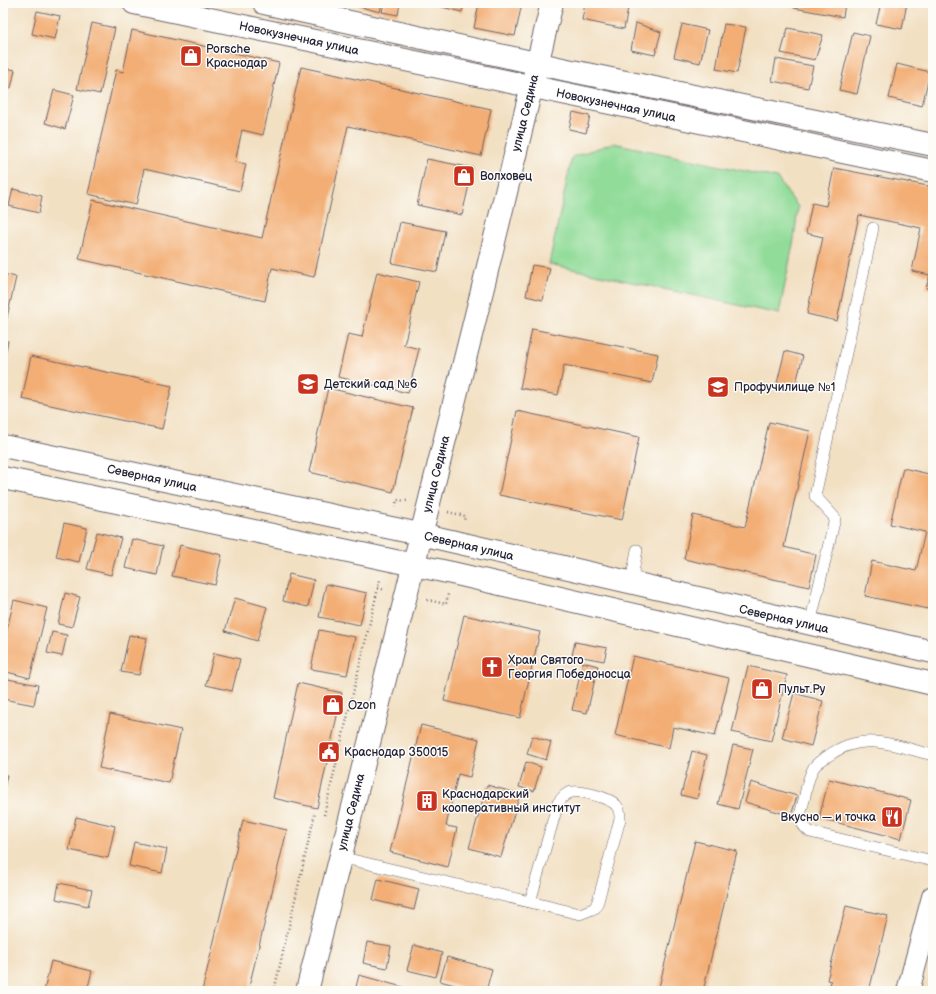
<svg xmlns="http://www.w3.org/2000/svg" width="936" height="994" font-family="'Balsamiq Sans',sans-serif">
<rect width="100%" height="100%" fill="#fdfcf7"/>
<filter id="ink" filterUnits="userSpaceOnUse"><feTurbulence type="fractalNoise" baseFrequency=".025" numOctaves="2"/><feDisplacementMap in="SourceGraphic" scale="8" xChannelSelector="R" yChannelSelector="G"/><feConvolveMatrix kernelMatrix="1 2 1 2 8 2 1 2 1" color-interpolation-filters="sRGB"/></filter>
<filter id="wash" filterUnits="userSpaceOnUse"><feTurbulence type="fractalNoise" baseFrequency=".012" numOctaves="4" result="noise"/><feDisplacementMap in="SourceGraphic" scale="16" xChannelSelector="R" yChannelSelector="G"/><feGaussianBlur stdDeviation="0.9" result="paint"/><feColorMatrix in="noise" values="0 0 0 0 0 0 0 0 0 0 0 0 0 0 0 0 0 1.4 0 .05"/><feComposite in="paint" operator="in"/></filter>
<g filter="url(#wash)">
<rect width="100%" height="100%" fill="#f2e0c3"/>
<polygon fill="#91dc99" stroke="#5a7f6a" points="613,143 777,178 798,207 794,239 779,314 549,264 572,157"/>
<g id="blocks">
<g fill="#f3ae75">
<polygon points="341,3 350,3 350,6"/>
<polygon points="354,3 382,3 380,12 353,5"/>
<polygon points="384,3 400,3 398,15 382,12"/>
<polygon points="435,3 464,3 462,12 434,5"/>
<polygon points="479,3 522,3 515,36 474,28"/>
<polygon points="585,3 629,3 624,29 582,20"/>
<polygon points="794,3 845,3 843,17 794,8"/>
<polygon points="881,3 907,3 902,29 876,24"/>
<polygon points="37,11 60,16 55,39 32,34"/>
<polygon points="92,23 115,28 100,94 77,89"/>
<polygon points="636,23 661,32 655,55 631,50"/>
<polygon points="682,24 708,30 700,63 674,57"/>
<polygon points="724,24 746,27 737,73 716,69"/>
<polygon points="788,28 823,35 815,60 781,53"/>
<polygon points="132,30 279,63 263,135 242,130 235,162 246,164 240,191 144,169 136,205 88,194 116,70 123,72"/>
<polygon points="853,32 870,36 857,94 839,90"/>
<polygon points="776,59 813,66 808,88 772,81"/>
<polygon points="897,64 930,72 922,106 889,98"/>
<polygon points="3,67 15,70 11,88 3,86"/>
<polygon points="301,67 491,109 481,156 348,126 314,277 272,268 265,301 79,259 93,200 262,238"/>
<polygon points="54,90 74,95 65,129 45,123"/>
<polygon points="573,112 590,116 586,133 569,129"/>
<polygon points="427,159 473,168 462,215 417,205"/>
<polygon points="834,168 933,187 933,290 926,288 930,275 912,271 921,228 859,215 837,321 807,314 823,237 806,233 812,203 826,206"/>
<polygon points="13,189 42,196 39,213 9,206"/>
<polygon points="400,222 445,231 437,272 392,263"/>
<polygon points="532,265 550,268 543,300 526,296"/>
<polygon points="377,272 419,282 404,345 419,349 408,393 338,377 348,334 362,337"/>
<polygon points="3,274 16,277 6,322 3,321"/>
<polygon points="532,329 658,354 652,383 564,365 558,395 520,388"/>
<polygon points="3,340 8,341 4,361 3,360"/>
<polygon points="785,351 803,356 795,387 777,383"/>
<polygon points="31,356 172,386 162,429 22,399"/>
<polygon points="328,388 413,408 393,492 309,472"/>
<polygon points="517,411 639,437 622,520 499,495"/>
<polygon points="769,422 810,431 784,547 816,555 809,587 684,559 693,515 745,527"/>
<polygon points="903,468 933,475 933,610 865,596 872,561 916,571 925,532 890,524"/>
<polygon points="64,523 87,528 79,562 56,557"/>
<polygon points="97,532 121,538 111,575 87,569"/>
<polygon points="132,539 163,546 157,575 125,568"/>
<polygon points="180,545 222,555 215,585 172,576"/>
<polygon points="289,574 314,580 308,607 283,601"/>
<polygon points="326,584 367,593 360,625 319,617"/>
<polygon points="65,593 80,597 72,627 58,624"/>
<polygon points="235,598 267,607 257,641 225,631"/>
<polygon points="14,600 47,608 30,678 3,671 3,646"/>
<polygon points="464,615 540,632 520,718 444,701"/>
<polygon points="319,630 355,637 347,675 311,669"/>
<polygon points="52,632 67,635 62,656 47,653"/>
<polygon points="129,635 147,638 139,675 121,672"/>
<polygon points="575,642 607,648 604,661 572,655"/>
<polygon points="214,653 240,659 232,691 206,685"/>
<polygon points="633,656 729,678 715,736 673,727 669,748 615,735"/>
<polygon points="583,662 598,666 587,713 572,710"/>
<polygon points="748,666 787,675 771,741 732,732"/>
<polygon points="3,678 38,685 34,705 3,699"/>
<polygon points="298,683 342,693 317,808 273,798"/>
<polygon points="794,693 823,701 811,746 782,738"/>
<polygon points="110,714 181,730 169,783 99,768"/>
<polygon points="421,725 479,739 470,777 458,774 446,826 457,828 448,867 390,852"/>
<polygon points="532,736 551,742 546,760 527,754"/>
<polygon points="733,745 753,749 738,809 718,804"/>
<polygon points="692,751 707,755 697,799 681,795"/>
<polygon points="526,762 541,767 534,791 519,787"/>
<polygon points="3,775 7,775 4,789 3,789"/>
<polygon points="829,779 911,800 901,839 819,818"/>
<polygon points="751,782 797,796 791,816 745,802"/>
<polygon points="487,785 520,794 501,857 469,848"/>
<polygon points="76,817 115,826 108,858 69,850"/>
<polygon points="243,820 287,830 248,991 202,991"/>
<polygon points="695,841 737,851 703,991 658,991"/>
<polygon points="134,842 167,849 162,873 129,866"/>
<polygon points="378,879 419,889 414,910 373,900"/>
<polygon points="59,883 92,890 88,906 56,899"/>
<polygon points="846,906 888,916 869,991 829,991 831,981 827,980"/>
<polygon points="367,942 391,946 387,968 363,963"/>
<polygon points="414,945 442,953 436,977 407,970"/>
<polygon points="447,957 492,969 486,991 476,991 440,981"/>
<polygon points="51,961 92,971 87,991 44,991"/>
<polygon points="359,975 417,991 355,991"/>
</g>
</g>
</g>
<g filter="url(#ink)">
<use href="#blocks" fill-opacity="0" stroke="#6b646b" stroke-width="1"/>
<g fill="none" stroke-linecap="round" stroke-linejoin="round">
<g stroke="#6b646b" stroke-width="12">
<g id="lane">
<polyline points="631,583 637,550"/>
<polyline points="810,624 835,518 815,496 873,228"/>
<path d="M933,755C894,746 864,730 828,756C823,759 817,763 814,767C808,777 806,789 804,800C800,815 796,821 810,832L933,861"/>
<path d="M340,857L580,914L595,908L598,901L620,819C620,814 620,809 616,805C610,798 580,790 572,792C565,793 562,798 558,803L530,902"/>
</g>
</g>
<g stroke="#6b646b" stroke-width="24">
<g id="street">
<polyline points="134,3 933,171"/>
<polyline points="264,3 567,70 933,145"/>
</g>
</g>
<g stroke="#6b646b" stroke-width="24">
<g id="secondary">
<polyline points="307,991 483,287 552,3"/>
<polyline points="908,991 933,897"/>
</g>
</g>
<g stroke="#6b646b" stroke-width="24">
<g id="primary">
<polyline points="3,446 429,536 933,652"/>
<polyline points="3,478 452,573 933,684"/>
</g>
</g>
<g stroke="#6b646b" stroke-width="2.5" stroke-dasharray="1 3" stroke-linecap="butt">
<polyline points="395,507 397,500 407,501"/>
<polyline points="448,512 465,516 464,521"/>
<polyline points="378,588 385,590"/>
<polyline points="427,600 446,604 448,594"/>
<polyline points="324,815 380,580"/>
<polyline points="274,991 315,813"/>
</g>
<use href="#lane" stroke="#fff" stroke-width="11"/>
<use href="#street" stroke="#fff" stroke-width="22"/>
<use href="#secondary" stroke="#fff" stroke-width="22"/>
<use href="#primary" stroke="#fff" stroke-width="22"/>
</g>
</g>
<defs>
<g id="shop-square" transform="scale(1.15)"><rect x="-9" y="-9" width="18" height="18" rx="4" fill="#c8321e" stroke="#fdfcf7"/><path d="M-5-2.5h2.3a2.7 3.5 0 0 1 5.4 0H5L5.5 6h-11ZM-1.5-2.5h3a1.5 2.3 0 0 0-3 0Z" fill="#fff"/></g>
<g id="school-square" transform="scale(1.15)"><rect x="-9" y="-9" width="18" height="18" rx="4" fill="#c8321e" stroke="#fdfcf7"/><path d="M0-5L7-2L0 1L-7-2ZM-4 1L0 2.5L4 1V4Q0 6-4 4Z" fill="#fff"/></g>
<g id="university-square" transform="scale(1.15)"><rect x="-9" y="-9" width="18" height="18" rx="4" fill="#c8321e" stroke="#fdfcf7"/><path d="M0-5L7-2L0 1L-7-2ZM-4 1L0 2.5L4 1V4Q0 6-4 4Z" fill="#fff"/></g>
<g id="church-square" transform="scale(1.15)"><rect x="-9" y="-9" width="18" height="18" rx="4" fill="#c8321e" stroke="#fdfcf7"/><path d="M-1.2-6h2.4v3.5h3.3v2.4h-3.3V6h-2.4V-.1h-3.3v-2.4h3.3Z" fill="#fff"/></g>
<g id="civic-square" transform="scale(1.15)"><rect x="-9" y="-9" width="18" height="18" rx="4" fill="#c8321e" stroke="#fdfcf7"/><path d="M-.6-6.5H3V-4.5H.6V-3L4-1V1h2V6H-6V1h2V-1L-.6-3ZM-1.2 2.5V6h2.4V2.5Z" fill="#fff"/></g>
<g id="building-square" transform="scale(1.15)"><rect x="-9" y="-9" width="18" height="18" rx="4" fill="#c8321e" stroke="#fdfcf7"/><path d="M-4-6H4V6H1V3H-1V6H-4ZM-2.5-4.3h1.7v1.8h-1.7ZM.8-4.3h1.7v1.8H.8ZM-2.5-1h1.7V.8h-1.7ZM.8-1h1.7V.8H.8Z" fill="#fff"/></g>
<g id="restaurant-square" transform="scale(1.15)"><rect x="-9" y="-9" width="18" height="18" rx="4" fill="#c8321e" stroke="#fdfcf7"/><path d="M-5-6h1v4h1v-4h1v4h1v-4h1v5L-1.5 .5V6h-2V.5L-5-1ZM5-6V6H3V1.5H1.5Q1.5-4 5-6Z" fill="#fff"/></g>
</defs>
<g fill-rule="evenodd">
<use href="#shop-square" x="191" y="56"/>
<use href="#shop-square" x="464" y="176"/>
<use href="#school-square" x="308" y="384"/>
<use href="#university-square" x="718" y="387"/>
<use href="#church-square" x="492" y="667"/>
<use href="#shop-square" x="762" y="689"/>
<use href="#shop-square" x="333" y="705"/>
<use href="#civic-square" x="329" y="752"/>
<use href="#building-square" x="427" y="801"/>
<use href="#restaurant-square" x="892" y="817"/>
</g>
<g text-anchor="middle" stroke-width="3" stroke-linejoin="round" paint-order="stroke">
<g font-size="12" fill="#22223b" stroke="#fdfcf7">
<text transform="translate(299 38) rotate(12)" y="4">Новокузнечная улица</text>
<text transform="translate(616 105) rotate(12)" y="4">Новокузнечная улица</text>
<text transform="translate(525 113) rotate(-76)" y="4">улица Седина</text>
<text transform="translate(436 474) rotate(-76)" y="4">улица Седина</text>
<text transform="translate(152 478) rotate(12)" y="4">Северная улица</text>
<text transform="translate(469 546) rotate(13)" y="4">Северная улица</text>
<text transform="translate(784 619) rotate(13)" y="4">Северная улица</text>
<text transform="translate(351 812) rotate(-76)" y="4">улица Седина</text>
</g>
<g font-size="12" fill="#22223b" stroke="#fdfcf7" text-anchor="start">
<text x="206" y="53">Porsche<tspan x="206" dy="14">Краснодар</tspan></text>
<text x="480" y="180">Волховец</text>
<text x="324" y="388">Детский сад №6</text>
<text x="734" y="391">Профучилище №1</text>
<text x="508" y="664">Храм Святого<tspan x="508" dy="14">Георгия Победоносца</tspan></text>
<text x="778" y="693">Пульт.Ру</text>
<text x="348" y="709">Ozon</text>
<text x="344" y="756">Краснодар 350015</text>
<text x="442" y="798">Краснодарский<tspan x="442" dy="14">кооперативный институт</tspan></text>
<text x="876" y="821" text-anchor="end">Вкусно — и точка</text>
</g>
</g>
<rect width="936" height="994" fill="none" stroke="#fdfcf7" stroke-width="16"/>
</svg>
